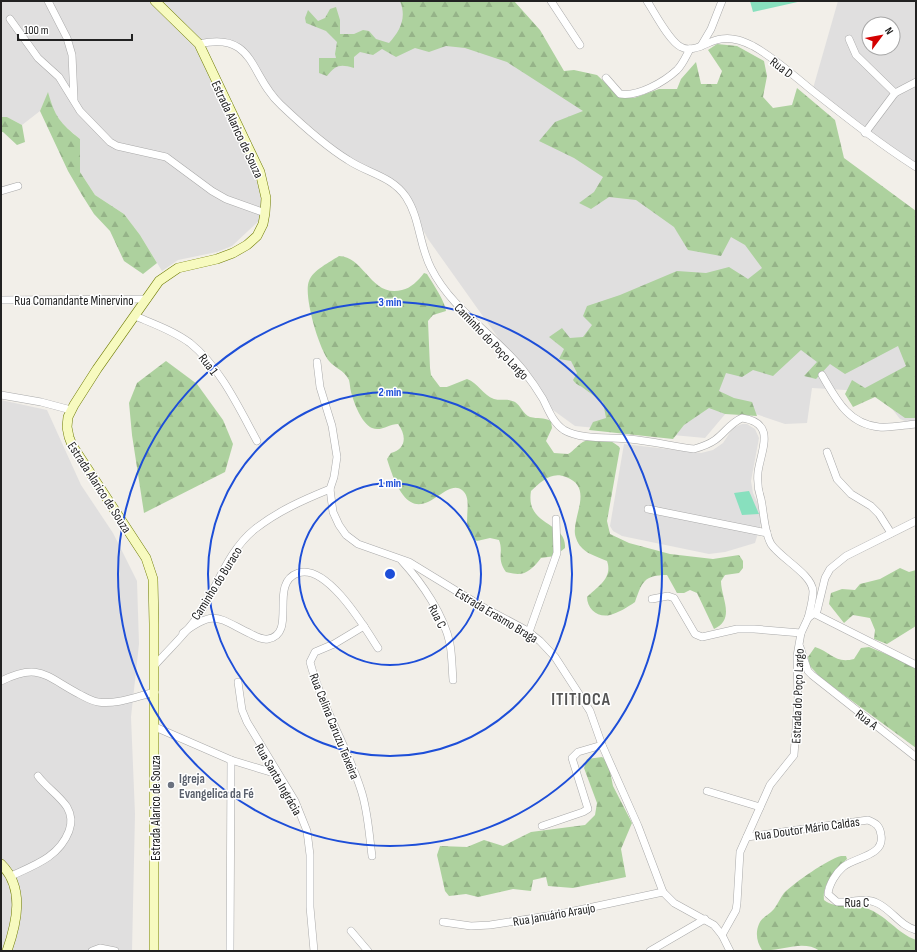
<svg xmlns="http://www.w3.org/2000/svg" width="917" height="952" font-family="'Sofia Sans Condensed',sans-serif">
<defs>
<pattern id="forest-firs" width="22" height="20" patternUnits="userSpaceOnUse"><rect width="22" height="20" fill="#add19e"/><path d="M5 1l3.5 6h-7zM16 11l3.5 6h-7z" fill="#95b388"/></pattern>
</defs>
<rect width="100%" height="100%" fill="#f2efe9"/>
<g fill="#e0dfdf" fill-rule="evenodd">
<polygon points="1,1 492,1 564,86 916,257 916,425 900,419 879,392 812,388 807,423 785,424 732,406 705,438 575,426 546,405 428,239 405,197 385,179 358,167 272,93 240,46 198,44 262,185 262,218 232,246 217,252 178,260 162,271 140,235 124,214 95,195 80,172 80,139 61,123 52,108 48,93 40,111 22,125 7,117 1,117"/>
<path d="M838,1H916V170L812,92ZM869,24H893V48H869Z"/>
<polygon points="1,400 47,410 81,485 113,533 137,581 139,644 131,717 135,814 132,951 1,951"/>
<polygon points="742,424 747,424 755,429 759,438 751,481 753,493 762,513 762,520 755,543 725,552 709,554 622,536 613,531 610,526 624,444 701,453 713,450 723,443 733,428"/>
</g>
<g fill="url(#forest-firs)">
<path d="M400,1H514L540,30L564,71L574,70L597,75L619,96L634,98L659,89H677L681,79L696,62L701,84H717L722,71L708,50L717,44L737,46L764,61L767,76L763,97L773,108L792,105L797,88L835,120L844,158L916,211V418H905L875,397L853,407L845,394L852,380L865,388L906,366L898,346L845,374L830,364L816,379L804,376L817,362L801,350L773,376L753,370L742,377L726,373L719,391L734,398L752,402L757,416L725,414L709,408L684,425L673,439L589,430L593,422L606,418L603,402C596,398 592,394 586,390C581,385 577,386 573,380L577,373L571,361L559,359L564,349L549,337L562,328L570,338L583,337L592,325L583,316L587,306L620,295L677,271L706,273L729,267L748,279L762,268L745,245L731,237L721,256L688,250L674,227L636,200L609,197L591,209L579,203L594,192L603,177L574,158L539,141L555,122L583,111L507,62L465,48L446,46L429,52L415,48L396,57L382,49L373,55L360,52L354,57V68C340,64 336,65 327,76L319,73V58H336L335,54L337,42L326,31L306,23L305,18L308,10L318,21L325,18L330,9L336,7L340,20V34H354L363,30L369,31L376,39L389,43C400,31 407,18 400,1Z"/>
<path d="M48,92C55,117 60,123 80,139V172L95,195L124,214L140,235L157,263L143,274L124,261L110,231L94,214L82,195L68,171L40,111Z"/>
<polygon points="1,117 7,117 22,125 25,142 17,145 3,132 1,132"/>
<path d="M339,256C365,257 371,298 402,290C411,288 418,281 424,273L427,274C433,284 445,301 446,311L433,315L428,321L430,368L431,375L440,387H447L467,379C478,383 483,395 494,399C501,401 508,398 515,402C521,406 523,414 530,417C538,419 543,417 551,421L552,428L546,441L554,453L568,454C574,451 579,443 585,441C597,436 612,439 620,448L607,521L610,534L629,543L670,554L713,559L739,555L743,561V568L739,573L725,575L721,581C721,598 736,619 714,629L697,593L690,590L684,593H677L667,575C643,575 642,583 635,602C628,607 618,613 610,615C598,618 587,609 587,597C598,586 613,578 607,561C594,555 581,553 576,538C569,520 596,488 566,477C551,471 541,482 531,491C525,527 567,521 565,548L555,556L541,558C530,572 524,577 506,572C496,558 504,553 499,540L490,538L477,541C457,528 476,501 462,490C442,474 414,549 387,459L391,453C406,449 407,436 398,424C389,424 381,432 372,428C361,423 354,403 351,392C350,388 350,384 349,380C343,369 336,369 329,361C319,349 303,295 309,281C313,270 330,262 339,256Z"/>
<polygon points="166,361 197,384 223,420 233,444 225,472 144,513 132,435 129,403 137,383"/>
<polygon points="900,568 909,572 916,570 916,626 887,644 874,639 875,630 870,618 853,615 844,623 829,604 831,593 842,589 855,590 860,584 880,579"/>
<path d="M815,647C831,652 835,664 854,659L861,648L869,647L910,664L916,669V748L821,678L810,666L808,657Z"/>
<polygon points="602,757 608,762 613,786 632,823 621,849 626,877 573,888 548,886 546,877 533,880 531,891 513,889 478,897 466,894 449,896 445,891 437,855 440,846 467,847 484,840 503,846 531,832 585,825 595,815 597,803 584,768 587,759"/>
<path d="M841,856H846L847,859C836,869 822,884 824,900C837,910 852,903 866,908C886,915 897,933 916,940V951H820C802,939 782,952 762,950C757,943 755,933 759,924C762,917 769,915 774,909C778,904 780,898 784,893C794,883 828,859 841,856Z"/>
</g>
<g fill="#88e0be">
<polygon points="750,1 802,1 753,12"/>
<polygon points="749,491 759,514 742,515 734,493"/>
</g>
<g fill="none" stroke-linecap="round" stroke-linejoin="round">
<g stroke="#a9a9a9" stroke-width="8">
<g id="minor">
<polyline points="48,1 67,38 72,55 74,99"/>
<polyline points="551,1 580,45"/>
<path d="M647,1C655,13 669,41 681,47C694,54 709,40 721,39C733,37 743,41 753,46C775,58 794,76 814,92C847,118 880,144 916,167"/>
<polyline points="10,19 38,58 59,77 80,111 110,142 117,146 166,157 212,191 226,199 265,213"/>
<polyline points="849,39 856,55 895,93"/>
<path d="M199,44C256,31 249,76 281,105C301,124 325,146 348,160C367,173 392,176 406,197C420,218 419,245 431,268C452,310 494,334 523,370C530,379 537,389 543,399C548,409 553,423 564,430C581,440 609,437 629,439C650,441 672,446 694,449C701,447 708,445 715,440C725,433 730,423 742,418C777,423 761,450 758,472C757,481 758,490 761,499C764,513 764,532 771,544C780,558 812,574 813,591C813,600 810,610 808,618"/>
<polyline points="701,46 711,29 722,1"/>
<path d="M606,78L620,94C638,97 664,82 677,70C683,64 686,56 690,49"/>
<polyline points="865,133 895,93 916,82"/>
<polyline points="1,191 18,186"/>
<polyline points="1,300 147,299"/>
<path d="M135,316C154,324 174,331 190,343C220,367 239,408 257,441"/>
<polyline points="317,362 320,387 332,426 337,457 334,477 330,489 333,512 339,525 346,535 358,544 409,562 481,606 526,630 540,641 555,657 590,711 602,745 638,826 663,892 674,903 714,925 722,935 730,951"/>
<path d="M822,375C836,399 848,424 879,427C891,428 904,425 916,424"/>
<polyline points="1,395 41,402 71,410"/>
<polyline points="827,452 837,479 851,494 871,506 879,514 891,533"/>
<polyline points="648,509 767,533"/>
<path d="M402,561C422,583 444,615 450,644C452,655 452,668 453,680"/>
<polyline points="652,599 668,596 674,598 695,634 702,637 737,629 754,629 801,633"/>
<polyline points="815,614 916,665"/>
<path d="M364,626L334,644L315,652L310,662C322,707 347,746 361,790C368,811 369,834 372,856"/>
<polyline points="529,632 557,553 556,519"/>
<path d="M183,633C215,608 219,619 251,634C257,637 262,640 268,639C298,634 268,583 298,573C327,563 365,628 378,648"/>
<polyline points="800,647 808,671 812,675 916,757"/>
<path d="M155,665C170,648 190,630 202,610C219,582 229,550 255,529C278,511 303,500 330,489"/>
<path d="M1,681C39,662 45,676 79,694C85,697 91,701 98,702C116,705 138,696 155,692"/>
<polyline points="238,682 242,710 247,722 295,801 307,831 310,855 310,907 314,951"/>
<polyline points="155,727 231,760 277,774"/>
<polyline points="707,791 760,807"/>
<polyline points="542,826 583,812 588,809 572,758 578,752 602,745"/>
<path d="M747,837L868,820C876,823 880,826 881,835C885,856 855,857 843,867C836,873 829,884 828,894L837,902C850,903 865,897 877,903C892,910 900,926 916,930"/>
<path d="M11,876C35,865 59,857 69,831C72,823 71,814 67,807C59,795 46,787 38,776"/>
<polyline points="443,922 471,926 490,925 560,914 663,892"/>
<polyline points="351,931 368,951"/>
<polyline points="722,935 736,910 737,903 740,852 770,785 794,755 798,700 797,656 801,633 808,618 817,611 825,578 830,569 846,556 916,521"/>
<polyline points="92,951 100,948 115,951"/>
<polyline points="230,951 231,760"/>
<polyline points="650,951 705,919"/>
</g>
</g>
<g stroke="#707d05" stroke-width="10">
<g id="secondary">
<path d="M1,864C25,888 17,922 7,951"/>
<polyline points="154,951 154,624 153,579 146,558 72,445 69,437 67,427 68,417 74,405 97,369 159,281 178,268 217,259 233,253 247,245 257,236 263,224 265,213 266,198 260,172 199,44 155,1"/>
</g>
</g>
<use href="#minor" stroke="#fff" stroke-width="7"/>
<use href="#secondary" stroke="#f7fabf" stroke-width="9"/>
</g>
<g fill="none" stroke="#1d4ed8" stroke-width="2">
<circle cx="390" cy="574" r="91"/>
<circle cx="390" cy="574" r="182"/>
<circle cx="390" cy="574" r="272"/>
</g>
<circle fill="#6b7280" stroke="#fff" stroke-width="1.5" cx="171" cy="785" r="4"/>
<g text-anchor="middle" stroke-width="3" stroke-linejoin="round" paint-order="stroke">
<g font-size="13" fill="#222" stroke="#fff">
<text transform="translate(782 67) rotate(37)" y="5">Rua D</text>
<text transform="translate(238 129) rotate(65)" y="5">Estrada Alarico de Souza</text>
<text x="74" y="305">Rua Comandante Minervino</text>
<text transform="translate(492 341) rotate(46)" y="5">Caminho do Poço Largo</text>
<text transform="translate(209 364) rotate(52)" y="5">Rua 1</text>
<text transform="translate(100 487) rotate(57)" y="5">Estrada Alarico de Souza</text>
<text transform="translate(216 583) rotate(-58)" y="5">Caminho do Buraco</text>
<text transform="translate(497 615) rotate(31)" y="5">Estrada Erasmo Braga</text>
<text transform="translate(438 616) rotate(63)" y="5">Rua C</text>
<text transform="translate(797 696) rotate(-88)" y="5">Estrada do Poço Largo</text>
<text transform="translate(867 719) rotate(37)" y="5">Rua A</text>
<text transform="translate(335 726) rotate(68)" y="5">Rua Celina Caruzu Teixeira</text>
<text transform="translate(279 779) rotate(60)" y="5">Rua Santa Ingrácia</text>
<text transform="translate(155 808) rotate(-90)" y="5">Estrada Alarico de Souza</text>
<text transform="translate(807 828) rotate(-8)" y="5">Rua Doutor Mário Caldas</text>
<text x="857" y="907">Rua C</text>
<text transform="translate(554 914) rotate(-10)" y="5">Rua Januário Araujo</text>
</g>
<g font-size="13" font-weight="bold" fill="#5b616d" stroke="#fff" text-anchor="start">
<text x="179" y="783">Igreja<tspan x="179" dy="15">Evangelica da Fé</tspan></text>
</g>
<g font-size="17" font-weight="bold" letter-spacing="1" fill="#555" stroke="#fff">
<text x="581" y="705">ITITIOCA</text>
</g>
</g>
<circle cx="390" cy="574" r="6" fill="#1d4ed8" stroke="#fff" stroke-width="2"/>
<g font-size="12" text-anchor="middle" font-weight="bold" fill="#1d4ed8" stroke="#fff" stroke-width="3" stroke-linejoin="round" paint-order="stroke">
<text x="390" y="306">3 min</text>
<text x="390" y="396">2 min</text>
<text x="390" y="487">1 min</text>
</g>
<rect width="917" height="952" fill="none" stroke="#222222" stroke-width="4"/>
<g transform="translate(881 36) rotate(58)"><circle r="19" fill="#ffffff" stroke="#a7a7a7"/>
<path d="M0-3L7 15L0 10L-7 15Z" fill="#d40000"/>
<text y="-6" font-size="11" font-weight="bold" text-anchor="middle" fill="#222222">N</text>
</g>
<path d="M18 34v6h114v-6" fill="none" stroke="#222222" stroke-width="2"/>
<text x="24" y="34" font-size="12" fill="#222222" stroke="#ffffff" stroke-width="3" paint-order="stroke">100 m</text>
</svg>
